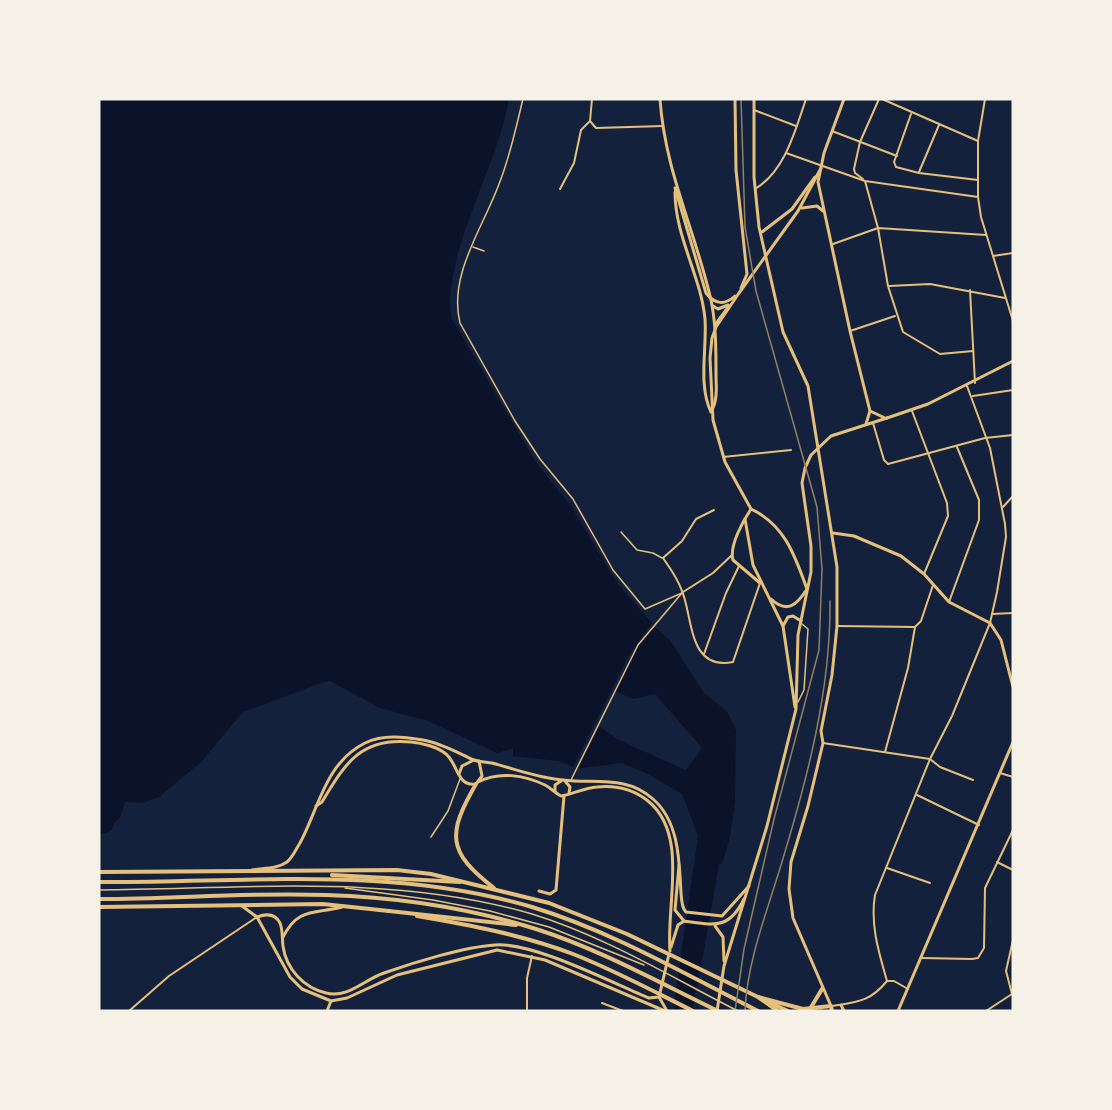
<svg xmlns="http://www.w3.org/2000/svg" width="1112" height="1110" font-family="Inter,sans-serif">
<rect width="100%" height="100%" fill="#14213d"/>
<g fill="#0b132b">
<path d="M99,99H509C499,164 440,258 452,319L535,461L571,506L617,583L652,623L629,655L573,767L558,761L513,756V748L497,753L428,721L380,708L330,681L324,682L243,712L201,762L159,797L143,803L125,802L120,818L115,822L111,831L99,835Z"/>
<path d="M655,627L670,640L704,693L727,711L736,730L735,803L730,837L722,864H719C711,913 702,962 692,1011H673L698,836L682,794L646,773L621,763L575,769L599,726L619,740L686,770L702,748L655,694L633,699L615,691L638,645Z"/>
</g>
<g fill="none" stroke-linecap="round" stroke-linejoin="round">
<g stroke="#e5c07b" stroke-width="1.5">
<polyline points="621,532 637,550 653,553 662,558"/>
<polyline points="798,702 804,690 808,629 802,624"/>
<polyline points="431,837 448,811 460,779"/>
<polyline points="345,888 433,900 490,911 549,927 644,965"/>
<path d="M99,890C244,889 392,873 532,914C604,936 671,977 738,1011"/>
</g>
<g stroke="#e5c07b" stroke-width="1.5">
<path d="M523,99C516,127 510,157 499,184C483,228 448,275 460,323L515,421L540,459L573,499L613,570L645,609L682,593"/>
<polyline points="473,247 484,251"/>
<polyline points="571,780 638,645 682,593"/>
</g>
<g stroke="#e5c07b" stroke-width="2">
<polyline points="592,99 590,121 596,128 663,126"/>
<polyline points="882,99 978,141"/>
<polyline points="985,99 978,141 978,197 981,217 1013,321"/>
<polyline points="754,110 796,126"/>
<polyline points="911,114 894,162 896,167 919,173 978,180"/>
<polyline points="832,131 897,156"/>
<polyline points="786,153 865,181 978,197"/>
<polyline points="919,172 939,125"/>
<polyline points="863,179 855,173 854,169 860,142 879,99"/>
<polyline points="865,181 878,228 888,286 903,332 940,354 973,351"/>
<polyline points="560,189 574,163 581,130 590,121"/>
<path d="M755,189C785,171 795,131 806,99"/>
<polyline points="833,244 878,228 986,235"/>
<polyline points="993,256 1013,253"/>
<polyline points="889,286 930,284 1005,298"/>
<polyline points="970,290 975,383"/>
<polyline points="850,331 895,316"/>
<polyline points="973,396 1013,390"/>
<polyline points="912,411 947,503 948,516 924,574"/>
<polyline points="873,423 884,460 888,464 985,438 1013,435"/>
<polyline points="723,457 791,450"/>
<polyline points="1003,507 1013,496"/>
<path d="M714,510L696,519L682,541L663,558C670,568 678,579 682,591C693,617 688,671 733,662L760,583"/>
<polyline points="683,592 713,573 732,555"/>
<polyline points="949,602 979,520 979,500 957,447"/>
<polyline points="992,614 1013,613"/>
<polyline points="837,626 915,627 921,621 933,585"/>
<polyline points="704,654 726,593 739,566"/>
<polyline points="823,743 930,759 940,767 973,780"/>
<polyline points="885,752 908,668 915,627"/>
<polyline points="1000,773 1013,777"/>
<polyline points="917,795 979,825"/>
<polyline points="997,862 1013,870"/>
<polyline points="887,868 930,883"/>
<polyline points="922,958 972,959 978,958 984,948 985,888 1013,830"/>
<path d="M887,981C879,953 870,925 875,895L930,759L952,716L990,623L997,592L1006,537L1005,524L990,448L967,386"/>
<polyline points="887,981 894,981 908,989"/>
<polyline points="1012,994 1006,971 1013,940"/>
<polyline points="602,1003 623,1011"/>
<path d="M832,1006C857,1002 870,1002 887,981"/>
<polyline points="129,1011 169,976 257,917"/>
<polyline points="527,1011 527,978 532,956"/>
<polyline points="986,1011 1012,994"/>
</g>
<g stroke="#e5c07b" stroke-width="3">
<path d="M660,99C665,172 695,230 711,300C716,324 716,349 716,374C716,385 718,399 712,410"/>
<polyline points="735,99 736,170 747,274 741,288"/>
<polyline points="754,99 754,177 759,227 783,332 808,386 837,567 837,626 832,675 821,731 823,743 808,806 791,862 789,889 793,918 831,1006"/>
<path d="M675,192C675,237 701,276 705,319C707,349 698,385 711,412"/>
<polyline points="762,232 792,209 815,177"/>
<polyline points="713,306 718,309 728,305"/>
<polyline points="715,325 729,306"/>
<polyline points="887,418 928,404 1013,361"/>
<polyline points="745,519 753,565 783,626 795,707"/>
<polyline points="833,533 854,536 901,556 924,574 949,602 990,623 1001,640 1013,687"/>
<path d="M760,583L733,560C729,546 743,521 751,509C785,525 795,556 807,589C797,605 787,614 771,599"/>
<polyline points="841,1005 844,1011"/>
<polyline points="898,1011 1013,742"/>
</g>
<g stroke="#e5c07b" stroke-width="3">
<polyline points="844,99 824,153 818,182 850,331 870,411 866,424"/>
<path d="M675,188L706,293C715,305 725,305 735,296"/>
<polyline points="802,208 817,206 823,211"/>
<polyline points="870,411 885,418"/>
<polyline points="751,509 725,462 713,420 710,358 712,338 716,327 739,293 798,211 821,168"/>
<polyline points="783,626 788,617 793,616 801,621"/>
<polyline points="459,774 462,766 474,760"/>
<polyline points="565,781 570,787 569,793"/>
<path d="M478,782C499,771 524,775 545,785C551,788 555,793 561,796C573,794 584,788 597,787C616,785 633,789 648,801C689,834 666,904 670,951"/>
<polyline points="555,791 555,785 561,781"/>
<path d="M316,806L322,802C345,764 360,737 411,742C422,743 438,747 446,754C458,764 457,787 476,784L482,776L479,761"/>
<path d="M679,865L675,910L684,921C714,925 729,930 744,899"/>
<path d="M252,870C264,868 277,869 287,862C293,857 296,849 300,843C319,808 325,763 365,743C383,734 405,737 423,740C441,743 458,753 474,760C480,762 486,762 492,763C515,769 538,778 563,780C595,784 626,775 653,799C691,832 674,902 686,912L722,916L749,886"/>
<polyline points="539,891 550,894 556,890 564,796"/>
<polyline points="242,906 257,917 290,977 302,989 331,1001 347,998 397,975 497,950 545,960 665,1011"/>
<path d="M257,917C265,914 275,913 280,923C283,930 282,939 283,946C286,969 304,988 326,993C348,999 365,979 384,973C415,962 464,947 495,945C534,942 610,982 649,998L659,997"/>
<polyline points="715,926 723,937 724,961"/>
<path d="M283,937C298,907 315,914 342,907"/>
<polyline points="671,947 678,925 684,921"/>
<polyline points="327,1011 331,1001"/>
<polyline points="667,1011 659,997 669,954"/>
<polyline points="717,1011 724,966 767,826 796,709 798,635 811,572 811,546 802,483 805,468 811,455 831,436 887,418"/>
</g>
<g stroke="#e5c07b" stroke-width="4">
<path d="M476,784C447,834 447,852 494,888"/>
<polyline points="99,872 397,870 431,874 549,903 627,934 758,997 803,1009 831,1006 832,1011"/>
<polyline points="99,907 323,904 389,911"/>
<path d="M417,916C470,925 523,935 573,954C614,970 653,991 693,1011"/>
<polyline points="764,1000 788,1011"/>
<polyline points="810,1009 822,989"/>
</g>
<g stroke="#e5c07b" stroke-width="4">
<polyline points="332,875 460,882"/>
<path d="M99,882C245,883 389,865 532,907C611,931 685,974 758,1011"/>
<path d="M99,899C174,899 250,892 326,895C395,897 469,908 536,929C599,949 658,982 718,1011"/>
<polyline points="389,911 516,925"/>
<polyline points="758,997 778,1011"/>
</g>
<g stroke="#918062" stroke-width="1.5">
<polyline points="735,1011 744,949 774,819 819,650 822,569 817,507 756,291 745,227 741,99"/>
<path d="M745,1011C747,961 767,912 781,865C807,780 831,690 830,601"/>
</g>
</g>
<rect width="1112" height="1110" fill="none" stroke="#f6f1e7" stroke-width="201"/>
</svg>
